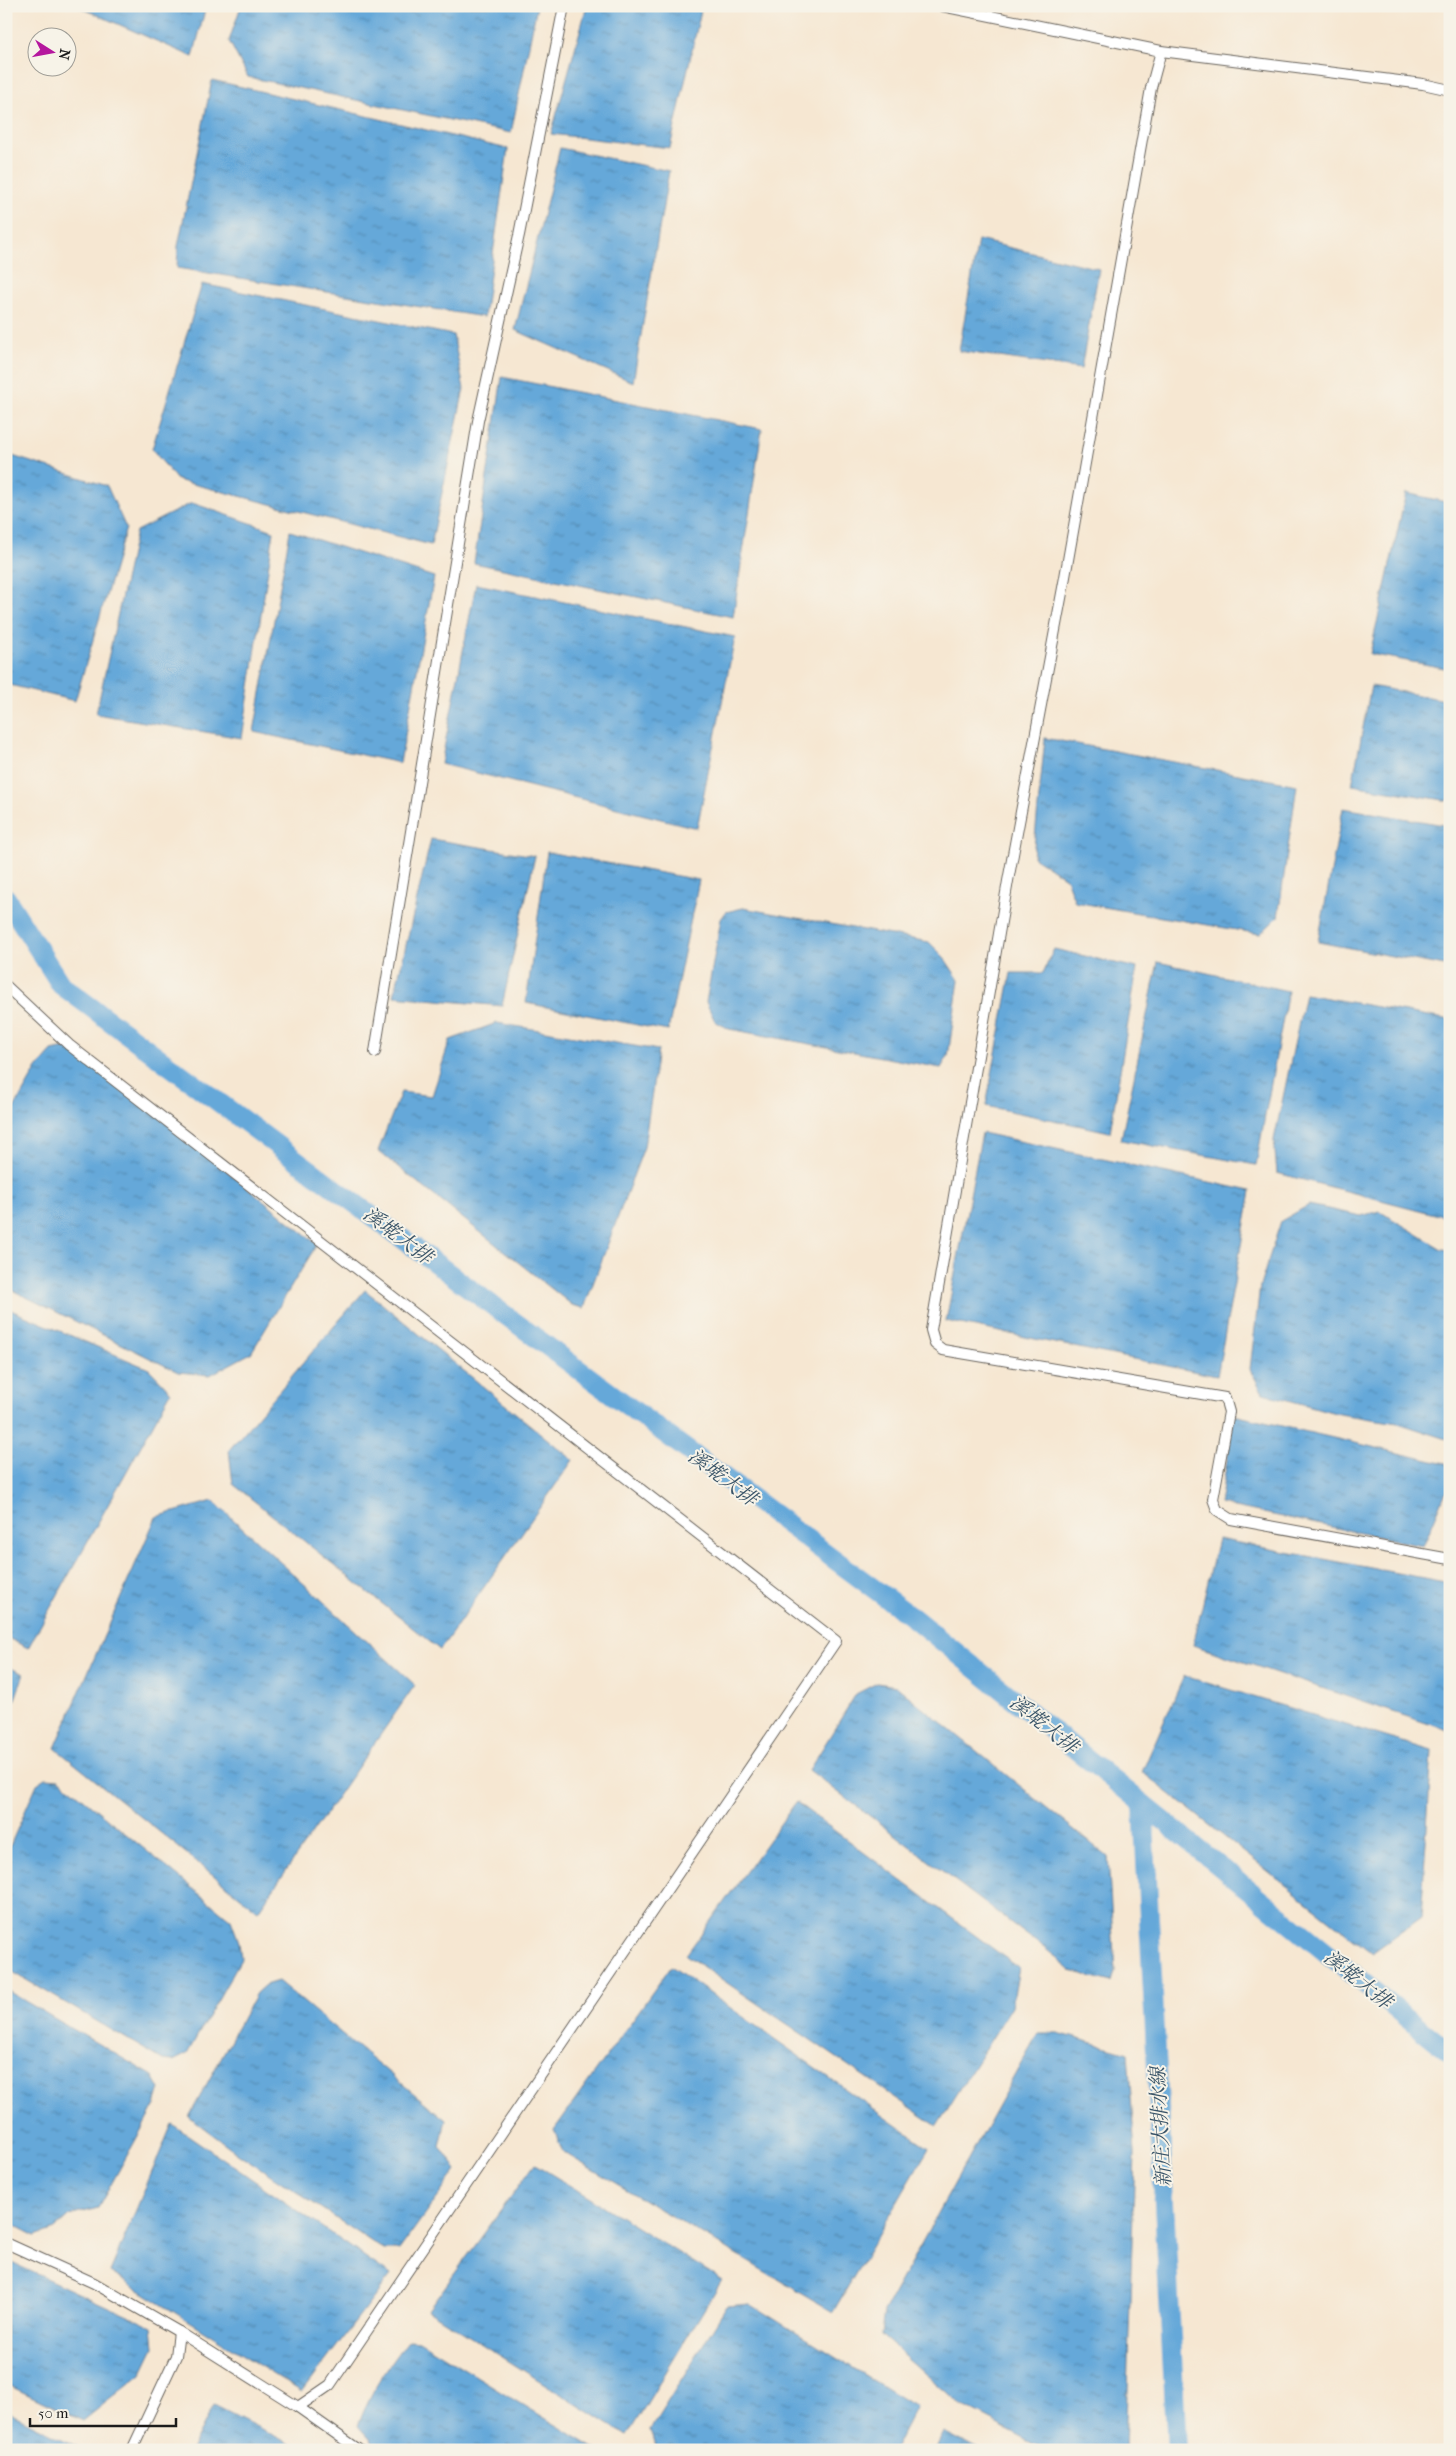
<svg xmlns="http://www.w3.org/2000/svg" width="1456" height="2456" font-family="'IM FELL French Canon','Noto Serif TC',serif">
<defs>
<pattern id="water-ripples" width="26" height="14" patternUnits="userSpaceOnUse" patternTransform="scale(1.25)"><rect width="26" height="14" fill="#65a8d9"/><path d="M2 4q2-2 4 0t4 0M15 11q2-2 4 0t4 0" fill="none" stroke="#5288af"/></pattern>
</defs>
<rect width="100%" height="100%" fill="#f7f3e8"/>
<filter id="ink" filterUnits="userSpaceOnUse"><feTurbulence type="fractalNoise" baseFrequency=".02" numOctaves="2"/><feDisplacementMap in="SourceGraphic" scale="10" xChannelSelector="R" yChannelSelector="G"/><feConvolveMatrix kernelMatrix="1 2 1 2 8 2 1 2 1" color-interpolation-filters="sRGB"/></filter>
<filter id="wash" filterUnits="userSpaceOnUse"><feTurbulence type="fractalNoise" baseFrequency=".0096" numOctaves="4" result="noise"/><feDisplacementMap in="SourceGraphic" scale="20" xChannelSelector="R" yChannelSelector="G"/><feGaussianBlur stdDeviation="1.12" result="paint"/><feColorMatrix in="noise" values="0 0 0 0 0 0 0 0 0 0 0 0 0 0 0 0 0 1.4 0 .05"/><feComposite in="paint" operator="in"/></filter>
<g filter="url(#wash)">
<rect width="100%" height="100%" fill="#f6e7d2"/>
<g fill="url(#water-ripples)" stroke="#40627a">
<polygon points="77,6 206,6 193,57"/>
<polygon points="241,6 537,6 511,133 248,77 229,41"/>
<polygon points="587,6 702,6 670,148 551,134"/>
<polygon points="212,80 508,149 484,317 177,268 178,246"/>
<polygon points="560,148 669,171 633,382 515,330"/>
<polygon points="978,240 1099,269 1081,369 959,351"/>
<polygon points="202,284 453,335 464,389 431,545 177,480 152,449"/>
<polygon points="502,377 762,429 733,617 474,563"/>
<polygon points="6,454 107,486 126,528 75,701 6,684"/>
<polygon points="1406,493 1450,503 1450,669 1370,654"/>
<polygon points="192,503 274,531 242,738 96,714 136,531"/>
<polygon points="290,531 434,577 400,763 254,732"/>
<polygon points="476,584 735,637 697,828 441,764"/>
<polygon points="1371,686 1450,701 1450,801 1352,785"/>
<polygon points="1045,738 1297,785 1278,917 1260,934 1075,902 1066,878 1033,857"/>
<polygon points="1343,808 1450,826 1450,967 1318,942"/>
<polygon points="431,839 535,856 502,1006 394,996"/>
<polygon points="547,852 699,880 668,1031 526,1003"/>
<polygon points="743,908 929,942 943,956 959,980 948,1056 941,1068 729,1029 715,1021 706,1002 721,919 726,912"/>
<polygon points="1054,949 1137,968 1110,1132 986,1106 1011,973 1043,973"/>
<polygon points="1158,962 1288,991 1256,1165 1121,1140"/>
<polygon points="1305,994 1450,1020 1450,1218 1277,1173 1274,1140"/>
<polygon points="497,1023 658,1050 644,1147 584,1308 572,1305 378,1151 401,1092 432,1096 450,1040"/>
<polygon points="74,1046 317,1244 251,1353 210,1375 178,1372 6,1287 6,1122 37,1068 52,1051"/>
<polygon points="982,1133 1251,1191 1217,1376 946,1321"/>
<polygon points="1309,1205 1361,1216 1379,1211 1442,1249 1450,1250 1450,1440 1398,1423 1339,1414 1263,1393 1250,1369 1260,1286 1281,1221"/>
<polygon points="365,1290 573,1460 440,1650 233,1484 229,1450"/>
<polygon points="6,1308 149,1369 171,1392 28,1648 6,1637"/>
<polygon points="1234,1415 1450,1465 1450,1482 1423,1546 1220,1504"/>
<polygon points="213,1501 415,1685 258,1911 55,1748 156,1517"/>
<polygon points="1218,1539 1450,1583 1450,1731 1193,1645"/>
<polygon points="6,1666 24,1674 6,1724"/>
<polygon points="1184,1676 1432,1751 1421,1917 1372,1953 1142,1772"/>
<polygon points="877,1683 896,1686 1108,1857 1115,1971 1112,1982 1071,1971 1056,1957 809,1770 856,1694"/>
<polygon points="46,1778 59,1779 231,1920 239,1942 241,1959 187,2054 173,2061 163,2060 6,1968 6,1855 37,1784"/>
<polygon points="796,1802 1019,1968 1012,2006 937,2126 686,1955"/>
<polygon points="671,1966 929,2148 833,2312 563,2152 554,2130"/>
<polygon points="278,1981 446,2120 440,2146 457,2170 399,2250 384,2250 239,2154 189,2117 256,1993 265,1985"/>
<polygon points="6,1990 153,2076 160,2089 155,2105 98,2208 69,2216 55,2229 35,2236 6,2221"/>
<polygon points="1038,2033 1058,2033 1128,2053 1135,2154 1125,2450 1048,2450 961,2405 881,2335 884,2311"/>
<polygon points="172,2124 391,2275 302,2392 110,2272"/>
<polygon points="535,2164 722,2280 627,2436 428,2310"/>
<polygon points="6,2260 152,2327 154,2347 141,2374 83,2421 6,2384"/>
<polygon points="750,2304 916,2407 894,2450 656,2450 650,2430 727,2306"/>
<path d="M408,2340L419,2341L597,2450H380L358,2426C366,2399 389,2363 408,2340Z"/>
<polygon points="214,2405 302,2450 191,2450"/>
<polygon points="6,2411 78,2447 80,2450 6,2450"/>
<polygon points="944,2432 979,2450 935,2450"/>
</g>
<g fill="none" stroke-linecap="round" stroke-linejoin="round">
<g stroke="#65a8d9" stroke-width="20">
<polyline points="6,898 61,985 916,1620 1450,2053"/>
<polyline points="1143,1804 1177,2450"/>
</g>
</g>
</g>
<g filter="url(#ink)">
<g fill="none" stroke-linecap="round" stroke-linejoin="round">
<g stroke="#68635c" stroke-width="12">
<g id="lane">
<polyline points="942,6 1161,51 1423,84 1450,90"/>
<polyline points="1161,51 1151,88 1065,577 1008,881 931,1330 935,1344 943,1350 1225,1398 1229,1412 1213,1499 1217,1510 1231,1519 1450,1559"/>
<polyline points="6,986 69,1045 836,1641 330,2385 298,2407"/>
<polyline points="375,1052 478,421 519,235 564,6"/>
<polyline points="6,2243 94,2283 179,2332 298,2407 359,2450"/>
<polyline points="132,2450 176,2356 179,2332"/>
</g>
</g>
<use href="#lane" stroke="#fff" stroke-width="10"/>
</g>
</g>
<g text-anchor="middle" stroke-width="4" stroke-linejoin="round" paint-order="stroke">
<g font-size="20" font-style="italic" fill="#395468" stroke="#f7f3e8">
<text transform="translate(398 1235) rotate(37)" y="7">溪墘大排</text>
<text transform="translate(723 1477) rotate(37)" y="7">溪墘大排</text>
<text transform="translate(1044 1724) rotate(39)" y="7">溪墘大排</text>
<text transform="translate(1358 1979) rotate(39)" y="7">溪墘大排</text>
<text transform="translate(1160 2127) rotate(-93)" y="7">新庄大排水線</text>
</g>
</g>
<rect width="1456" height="2456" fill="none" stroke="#f7f3e8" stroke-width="25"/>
<g transform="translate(52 52) rotate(101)"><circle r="24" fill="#f7f3e8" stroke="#9f9d96"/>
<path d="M0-4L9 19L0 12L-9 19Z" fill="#b5179e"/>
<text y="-8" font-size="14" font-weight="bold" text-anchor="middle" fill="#1c1c1c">N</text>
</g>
<path d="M30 2418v8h146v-8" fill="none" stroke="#1c1c1c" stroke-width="2.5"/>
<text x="38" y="2418" font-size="15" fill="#1c1c1c" stroke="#f7f3e8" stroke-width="4" paint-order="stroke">50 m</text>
</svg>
